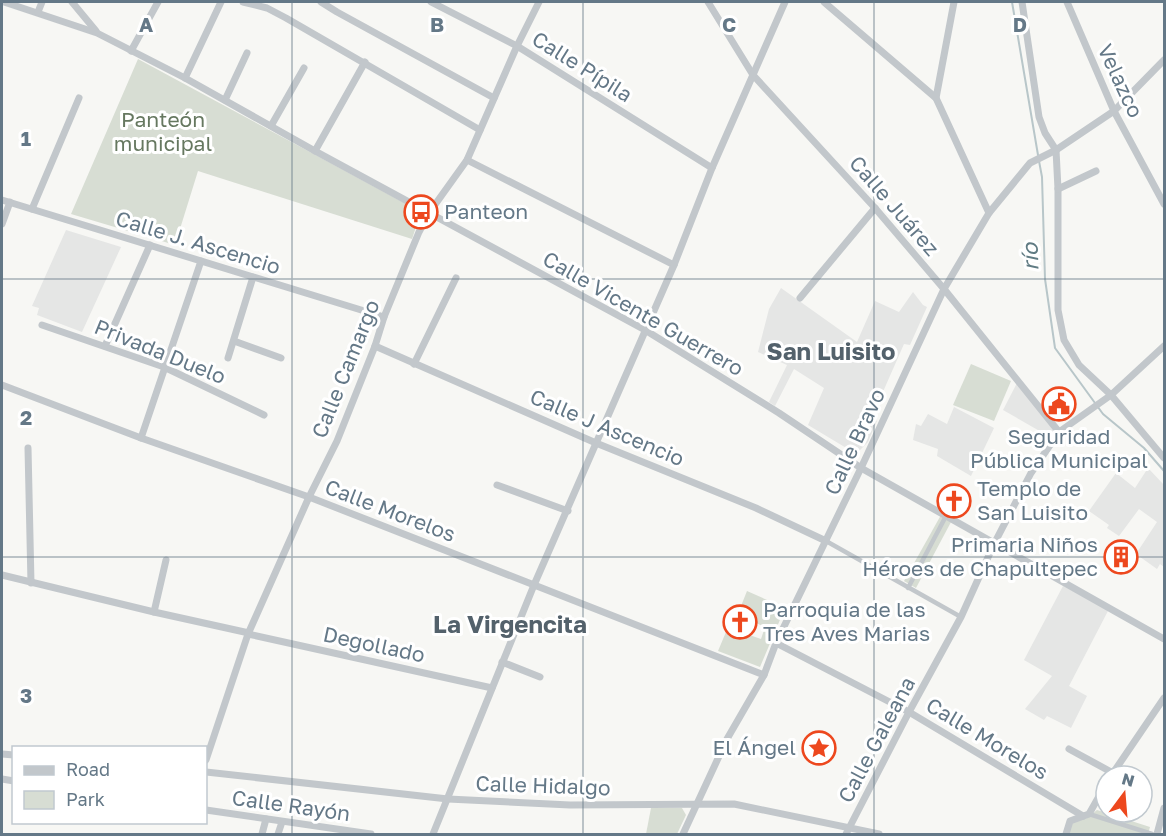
<svg xmlns="http://www.w3.org/2000/svg" width="1166" height="836" font-family="'Golos Text',sans-serif">
<rect width="100%" height="100%" fill="#f7f7f4"/>
<g fill="#e5e6e5">
<polygon points="66,230 121,247 82,332 37,315 39,308 32,306"/>
<polygon points="781,288 857,342 875,301 899,312 913,292 923,305 927,307 910,345 904,344 871,419 877,421 868,442 859,451 853,452 808,425 824,388 794,369 775,406 769,402 787,365 758,352 769,309"/>
<polygon points="1017,383 1055,429 1050,437 1003,410"/>
<polygon points="954,407 994,428 971,476 937,456 938,449 913,440 916,424 921,426 928,414 947,424"/>
<polygon points="1148,468 1164,485 1164,567 1160,564 1157,569 1136,554 1157,522 1139,509 1119,536 1107,528 1109,525 1089,511 1116,473 1135,488"/>
<polygon points="1063,586 1109,609 1069,686 1087,696 1071,728 1047,716 1044,720 1025,709 1052,676 1024,660"/>
</g>
<g fill="#d7ddd3">
<polygon points="138,59 421,212 412,239 198,171 175,245 71,214"/>
<polygon points="971,364 1011,381 994,421 953,405"/>
<polygon points="941,515 951,522 916,588 904,581"/>
<polygon points="747,591 785,608 760,667 718,651 726,632 733,634 735,630 761,639 765,627 742,617 743,613 739,611"/>
<polygon points="651,808 682,808 686,815 677,834 646,834"/>
<polygon points="1097,810 1150,827 1148,834 1067,834 1071,823 1087,818"/>
</g>
<g fill="none" stroke-linecap="round" stroke-linejoin="round">
<g stroke="#b8c6c9" stroke-width="2">
<polyline points="1012,2 1038,155"/>
<polyline points="1039,161 1042,177 1045,279 1055,348 1103,414 1144,448 1164,471"/>
</g>
<g stroke="#c2c7cb" stroke-width="4.5">
<polyline points="826,541 961,617"/>
<polyline points="908,588 946,516"/>
<polyline points="1089,814 1152,834"/>
</g>
<g stroke="#c2c7cb" stroke-width="7">
<polyline points="4,2 97,33 185,78 315,151 645,330 779,413 861,468 1164,639"/>
<polyline points="72,2 96,31"/>
<polyline points="243,2 267,8 286,18 480,130"/>
<polyline points="321,2 337,12 494,98"/>
<polyline points="431,2 517,46 712,168"/>
<polyline points="708,2 753,75 875,208 944,289 1059,432"/>
<polyline points="824,2 936,98 989,213"/>
<polyline points="1022,2 1039,117 1045,133 1056,150 1058,189 1058,310 1064,340 1079,365 1111,395 1164,458"/>
<polyline points="1067,2 1114,111 1164,204"/>
<polyline points="38,12 42,2"/>
<polyline points="131,51 158,2"/>
<polyline points="185,78 221,2"/>
<polyline points="936,98 954,2"/>
<polyline points="225,100 247,53"/>
<polyline points="271,126 304,68"/>
<polyline points="315,151 365,62"/>
<polyline points="467,160 674,265"/>
<polyline points="1058,189 1096,171"/>
<polyline points="2,200 384,317"/>
<polyline points="32,209 79,98"/>
<polyline points="2,224 10,202"/>
<polyline points="800,298 875,208"/>
<polyline points="42,325 164,367 264,415"/>
<polyline points="234,341 281,358"/>
<polyline points="105,346 150,245"/>
<polyline points="375,346 596,443 756,508 826,541"/>
<polyline points="228,358 253,277"/>
<polyline points="414,364 456,278"/>
<polyline points="2,385 141,438 309,497 764,675"/>
<polyline points="141,438 201,261"/>
<polyline points="28,448 31,583"/>
<polyline points="497,485 568,511"/>
<polyline points="2,575 154,612 249,633"/>
<polyline points="154,612 166,560"/>
<polyline points="248,634 492,688"/>
<polyline points="776,643 909,712 1083,816"/>
<polyline points="502,662 540,677"/>
<polyline points="1069,749 1113,773"/>
<polyline points="2,754 14,755"/>
<polyline points="206,760 248,634 309,497 337,441 375,346 384,317 419,232 429,213 467,160 517,46 539,2"/>
<polyline points="206,772 448,799 570,805 734,804 879,834"/>
<polyline points="1111,776 1164,698"/>
<polyline points="2,779 14,781"/>
<polyline points="206,810 371,834"/>
<polyline points="262,834 266,819"/>
<polyline points="278,834 282,822"/>
<polyline points="433,834 534,585 674,265 712,168 785,2"/>
<polyline points="683,834 727,739 764,675 776,643 861,468 944,289 989,213 1030,163 1056,150 1114,111 1164,60"/>
<polyline points="846,834 909,712 961,617 994,544 1031,473 1059,432 1111,395 1164,346"/>
<polyline points="1066,834 1070,821 1089,814 1106,784"/>
<polyline points="1157,834 1164,808"/>
</g>
</g>
<path fill="none" stroke="#647887" stroke-width="1.5" stroke-opacity="0.55" d="M292,2V834M583,2V834M874,2V834M2,279H1164M2,557H1164"/>
<defs>
<g id="bus-ring" transform="scale(1.725)"><circle r="9.5" fill="#fff" stroke="#ed481e" stroke-width="1.5"/><path d="M-5-6H5V4H4V6H2V4H-2V6H-4V4H-5ZM-3.5-4V0h7V-4ZM-3.5 1.2v1.5H-2V1.2ZM2 1.2v1.5H3.5V1.2Z" fill="#ed481e"/></g>
<g id="civic-ring" transform="scale(1.725)"><circle r="9.5" fill="#fff" stroke="#ed481e" stroke-width="1.5"/><path d="M-.6-6.5H3V-4.5H.6V-3L4-1V1h2V6H-6V1h2V-1L-.6-3ZM-1.2 2.5V6h2.4V2.5Z" fill="#ed481e"/></g>
<g id="church-ring" transform="scale(1.725)"><circle r="9.5" fill="#fff" stroke="#ed481e" stroke-width="1.5"/><path d="M-1.2-6h2.4v3.5h3.3v2.4h-3.3V6h-2.4V-.1h-3.3v-2.4h3.3Z" fill="#ed481e"/></g>
<g id="building-ring" transform="scale(1.725)"><circle r="9.5" fill="#fff" stroke="#ed481e" stroke-width="1.5"/><path d="M-4-6H4V6H1V3H-1V6H-4ZM-2.5-4.3h1.7v1.8h-1.7ZM.8-4.3h1.7v1.8H.8ZM-2.5-1h1.7V.8h-1.7ZM.8-1h1.7V.8H.8Z" fill="#ed481e"/></g>
<g id="sight-ring" transform="scale(1.725)"><circle r="9.5" fill="#fff" stroke="#ed481e" stroke-width="1.5"/><path d="M0-6L1.8-2.2L6-1.7L2.9 1.2L3.7 5.4L0 3.3L-3.7 5.4L-2.9 1.2L-6-1.7L-1.8-2.2Z" fill="#ed481e"/></g>
</defs>
<g fill-rule="evenodd">
<use href="#bus-ring" x="421" y="212"/>
<use href="#civic-ring" x="1059" y="404"/>
<use href="#church-ring" x="954" y="501"/>
<use href="#building-ring" x="1121" y="557"/>
<use href="#church-ring" x="740" y="622"/>
<use href="#sight-ring" x="819" y="748"/>
</g>
<g text-anchor="middle" stroke-width="6" stroke-linejoin="round" paint-order="stroke">
<g font-size="21" fill="#647887" stroke="#fff">
<text transform="translate(582 67) rotate(32)" y="7">Calle Pípila</text>
<text transform="translate(1120 81) rotate(65)" y="7">Velazco</text>
<text transform="translate(894 206) rotate(49)" y="7">Calle Juárez</text>
<text transform="translate(198 243) rotate(17)" y="7">Calle J. Ascencio</text>
<text transform="translate(643 314) rotate(30)" y="7">Calle Vicente Guerrero</text>
<text transform="translate(160 352) rotate(22)" y="7">Privada Duelo</text>
<text transform="translate(346 369) rotate(-68)" y="7">Calle Camargo</text>
<text transform="translate(607 428) rotate(23)" y="7">Calle J Ascencio</text>
<text transform="translate(855 442) rotate(-65)" y="7">Calle Bravo</text>
<text transform="translate(390 511) rotate(21)" y="7">Calle Morelos</text>
<text transform="translate(374 645) rotate(12)" y="7">Degollado</text>
<text transform="translate(987 739) rotate(31)" y="7">Calle Morelos</text>
<text transform="translate(877 740) rotate(-62)" y="7">Calle Galeana</text>
<text transform="translate(543 786) rotate(2)" y="7">Calle Hidalgo</text>
<text transform="translate(291 806) rotate(8)" y="7">Calle Rayón</text>
</g>
<g font-size="21" fill="#667860" stroke="#fff">
<text x="163" y="127">Panteón<tspan x="163" dy="24">municipal</tspan></text>
</g>
<g font-size="21" fill="#647887" stroke="#fff" text-anchor="start">
<text x="444" y="219">Panteon</text>
<text x="1059" y="444" text-anchor="middle">Seguridad<tspan x="1059" dy="24">Pública Municipal</tspan></text>
<text x="977" y="496">Templo de<tspan x="977" dy="24">San Luisito</tspan></text>
<text x="1098" y="552" text-anchor="end">Primaria Niños<tspan x="1098" dy="24">Héroes de Chapultepec</tspan></text>
<text x="763" y="617">Parroquia de las<tspan x="763" dy="24">Tres Aves Marias</tspan></text>
<text x="796" y="755" text-anchor="end">El Ángel</text>
</g>
<g font-size="22" font-style="italic" fill="#607b83" stroke="#fff">
<text transform="translate(1030 257) rotate(-92)" y="8">río</text>
</g>
<g font-size="24" font-weight="bold" fill="#53616b" stroke="#fff">
<text x="831" y="360">San Luisito</text>
<text x="510" y="633">La Virgencita</text>
</g>
</g>
<g font-size="20" text-anchor="middle" font-weight="bold" fill="#647887" stroke="#fff" stroke-width="6" stroke-linejoin="round" paint-order="stroke">
<text x="146" y="32">A</text>
<text x="437" y="32">B</text>
<text x="729" y="32">C</text>
<text x="1020" y="32">D</text>
<text x="26" y="146">1</text>
<text x="26" y="425">2</text>
<text x="26" y="703">3</text>
</g>
<rect width="1166" height="836" fill="none" stroke="#647887" stroke-width="6"/>
<rect x="12" y="746" width="195" height="78" fill="#ffffff" stroke="#c1c9cf" stroke-width="1.5"/>
<rect x="24" y="766" width="30" height="9" fill="#c2c7cb" stroke="#c1c9cf" stroke-width="1.5"/>
<text x="66" y="776" font-size="18" fill="#647887">Road</text>
<rect x="24" y="791" width="30" height="18" fill="#d7ddd3" stroke="#c1c9cf" stroke-width="1.5"/>
<text x="66" y="806" font-size="18" fill="#647887">Park</text>
<g transform="translate(1124 794) rotate(16)"><circle r="28" fill="#ffffff" stroke="#c1c9cf" stroke-width="1.5"/>
<path d="M0-4.5L10 22L0 15L-10 22Z" fill="#ed481e"/>
<text y="-9" font-size="16" font-weight="bold" text-anchor="middle" fill="#647887">N</text>
</g>
</svg>
